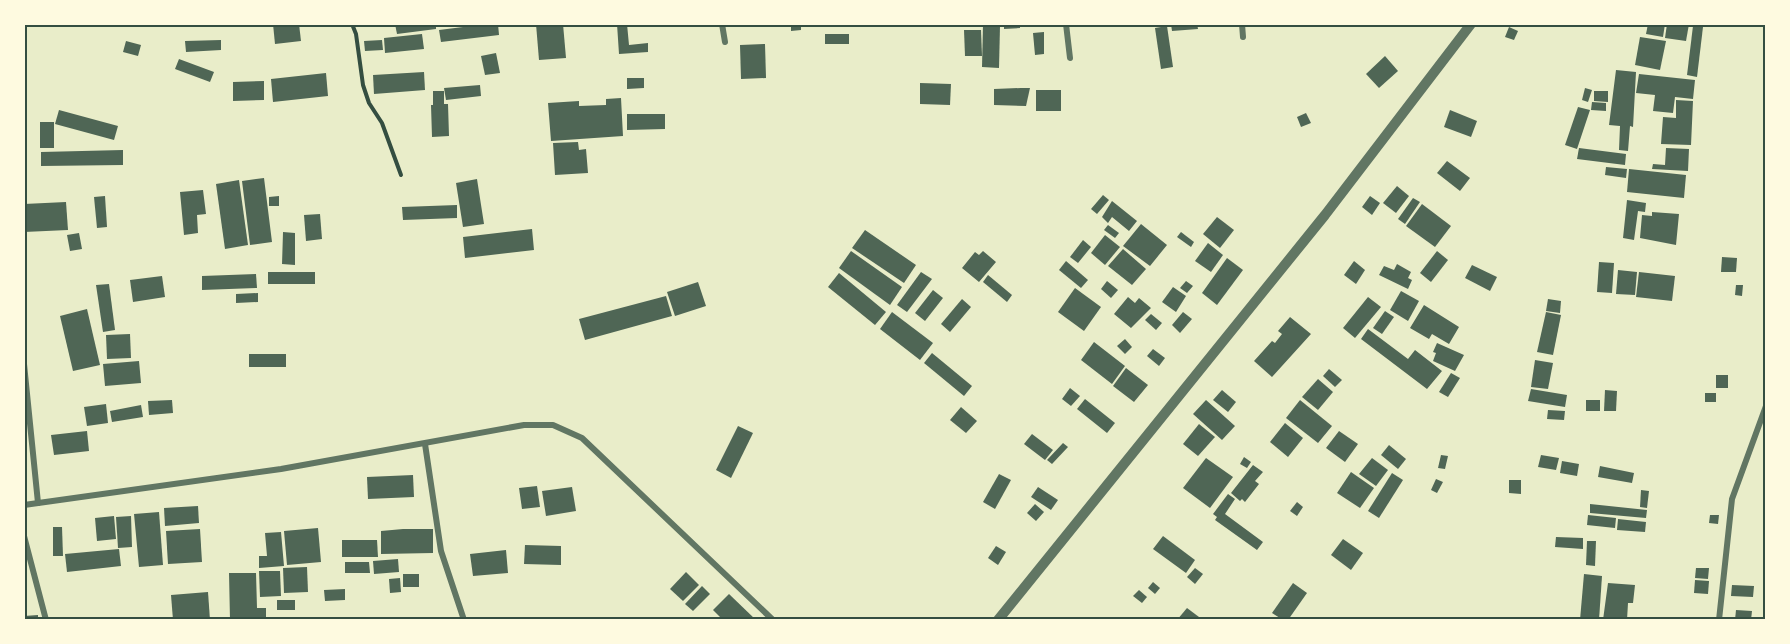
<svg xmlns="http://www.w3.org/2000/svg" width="1790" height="644" font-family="'Space Grotesk',sans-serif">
<rect width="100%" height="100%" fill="#e9edc9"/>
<g fill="#4f6655">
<polygon points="273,24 299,24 301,41 275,44"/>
<polygon points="395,24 436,24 436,29 397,34"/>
<polygon points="487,24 498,24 499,35 441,42 439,30"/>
<polygon points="536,24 563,24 566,58 539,60"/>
<polygon points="617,24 627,24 629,45 648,43 648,52 619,54"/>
<polygon points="791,24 801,24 801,30 791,31"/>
<polygon points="1004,24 1020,24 1020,28 1004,29"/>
<polygon points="1171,24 1197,24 1198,29 1172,31"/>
<polygon points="1648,24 1665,24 1663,37 1646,34"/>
<polygon points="1667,24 1689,24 1686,41 1665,38"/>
<polygon points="983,25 1000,26 999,68 982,67"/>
<polygon points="1167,26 1173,67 1161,69 1155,28"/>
<polygon points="1693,26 1703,27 1697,77 1687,75"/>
<polygon points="1509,27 1518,31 1514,40 1505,37"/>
<polygon points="964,30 981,30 982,56 965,56"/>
<polygon points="1044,32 1044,54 1035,55 1033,33"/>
<polygon points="422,34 424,49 385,53 384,38"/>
<rect x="825" y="34" width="24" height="10"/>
<polygon points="1640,37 1666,41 1660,70 1635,65"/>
<polygon points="221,40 221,50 186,52 185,41"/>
<polygon points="382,40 383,50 365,51 364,41"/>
<polygon points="126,41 141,45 138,56 123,52"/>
<polygon points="765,44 766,78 741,79 740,45"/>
<polygon points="496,53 500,73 485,75 481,56"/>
<polygon points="1385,56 1398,71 1379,88 1366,74"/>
<polygon points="179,59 214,72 210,82 175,69"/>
<polygon points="1616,70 1636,72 1633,127 1630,126 1628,151 1619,150 1620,126 1609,125"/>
<polygon points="424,72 425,90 374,94 373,75"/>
<polygon points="326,73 328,96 273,102 271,79"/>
<polygon points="1639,74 1695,80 1693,99 1675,97 1673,113 1653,111 1655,95 1636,93"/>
<polygon points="627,78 644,78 644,88 627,89"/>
<polygon points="264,81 264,100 233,101 233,82"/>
<polygon points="920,83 951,84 950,105 920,104"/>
<polygon points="480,85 481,96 446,100 444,88"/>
<polygon points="1021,88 1030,88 1026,106 994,105 994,89"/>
<polygon points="1585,88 1592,90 1588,102 1582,100"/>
<rect x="1036" y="90" width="25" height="21"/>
<polygon points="433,91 444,91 444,104 448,104 449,136 432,137 431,105 433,105"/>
<polygon points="1594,91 1608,91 1608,102 1594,101"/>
<polygon points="621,98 623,136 551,141 548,103 579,101 579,106 606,105 606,99"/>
<polygon points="1676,100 1693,101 1691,145 1661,144 1663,117 1676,118"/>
<polygon points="1592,102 1606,103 1606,111 1591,110"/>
<polygon points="1578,107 1590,110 1577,149 1565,145"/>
<polygon points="59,110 118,126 114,140 55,124"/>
<polygon points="1450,110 1477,121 1471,137 1444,127"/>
<polygon points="1306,113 1311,123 1301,127 1297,117"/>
<polygon points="627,114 665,114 665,129 627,130"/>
<rect x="40" y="122" width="14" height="26"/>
<polygon points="578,142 579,150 586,149 588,173 555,175 553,143"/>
<polygon points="1579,148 1626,154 1625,165 1577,159"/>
<polygon points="1666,148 1689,149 1688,171 1652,169 1653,164 1665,165"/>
<polygon points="123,150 123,165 41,166 41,152"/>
<polygon points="1447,161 1470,178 1460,191 1437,173"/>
<polygon points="1606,167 1627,169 1626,178 1605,175"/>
<polygon points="1629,169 1686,175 1684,198 1627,192"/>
<polygon points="264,178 272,242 250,245 242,181"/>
<polygon points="477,179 484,224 463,227 456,183"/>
<polygon points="239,180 248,245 225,249 216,184"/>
<polygon points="1397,186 1409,196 1396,213 1383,203"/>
<polygon points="203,190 206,214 197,215 198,233 184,235 180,192"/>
<polygon points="1103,195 1109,200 1097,214 1091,209"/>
<polygon points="105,196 107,227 97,228 94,197"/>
<polygon points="279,196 279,206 269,206 269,197"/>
<polygon points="1370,196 1380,203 1372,215 1362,207"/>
<polygon points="1413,198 1420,202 1405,224 1398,219"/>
<polygon points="1627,200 1646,203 1645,212 1638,211 1634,240 1623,238"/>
<polygon points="1112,201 1137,221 1129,231 1112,217 1108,223 1102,217"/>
<polygon points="66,202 68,230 24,232 24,204"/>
<polygon points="1422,204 1451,226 1435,247 1406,226"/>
<polygon points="457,205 457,218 403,220 402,207"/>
<polygon points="1652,212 1679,214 1676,245 1640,238 1642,215 1652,216"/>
<polygon points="320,214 322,239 306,241 304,215"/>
<polygon points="1217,217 1234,230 1220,248 1203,234"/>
<polygon points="1141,224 1167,245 1150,266 1123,246"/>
<polygon points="1108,225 1119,233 1115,238 1104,230"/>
<polygon points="532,229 534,250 465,258 463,237"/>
<polygon points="865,230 916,265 904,283 852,248"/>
<polygon points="283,232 295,233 295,265 282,264"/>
<polygon points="1181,232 1194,242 1191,247 1177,237"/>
<polygon points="79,233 82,249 70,251 67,235"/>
<polygon points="1105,235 1120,247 1105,265 1091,253"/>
<polygon points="1083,240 1091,247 1078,263 1070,257"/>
<polygon points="1208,243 1223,255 1211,272 1195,261"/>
<polygon points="1123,249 1146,269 1132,285 1108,266"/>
<polygon points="851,251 902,287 890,305 839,268"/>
<polygon points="983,251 996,262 979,282 962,268 975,252 979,255"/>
<polygon points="1437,251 1448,260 1431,282 1420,273"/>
<polygon points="1722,257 1737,258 1736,272 1721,272"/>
<polygon points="1227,258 1243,270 1217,305 1202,293"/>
<polygon points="1066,261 1088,280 1081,288 1059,270"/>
<polygon points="1354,261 1365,270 1356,284 1344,275"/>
<polygon points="1599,262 1614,263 1612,293 1597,292"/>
<polygon points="1397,264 1411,272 1408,278 1412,280 1408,289 1379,275 1384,266 1394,270"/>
<polygon points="1472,265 1497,277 1490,291 1465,278"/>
<polygon points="1618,270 1637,272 1635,295 1616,294"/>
<rect x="268" y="272" width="47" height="12"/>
<polygon points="921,272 932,279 907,312 897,305"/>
<polygon points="1639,272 1675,276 1672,301 1636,297"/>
<polygon points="839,273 886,312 875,325 828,287"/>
<polygon points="256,274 257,288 202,290 202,276"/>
<polygon points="988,275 1012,295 1007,302 983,282"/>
<polygon points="162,276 165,297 133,302 130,280"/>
<polygon points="1107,281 1118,290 1111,298 1101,289"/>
<polygon points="1186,281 1193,286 1187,293 1180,288"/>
<polygon points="698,282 706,306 675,316 667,292"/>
<polygon points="109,284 115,330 103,332 96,285"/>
<polygon points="1736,285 1743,285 1742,296 1735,295"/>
<polygon points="1173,287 1186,296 1176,312 1162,302"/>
<polygon points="1075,288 1101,307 1084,331 1058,312"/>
<polygon points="933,290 943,298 925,321 915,313"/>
<polygon points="1401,291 1419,301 1408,321 1390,310"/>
<polygon points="258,293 258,302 236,303 236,294"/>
<polygon points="666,296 672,316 585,340 579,319"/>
<polygon points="1128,297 1135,303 1139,298 1151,308 1131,328 1114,314"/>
<polygon points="1368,297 1381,307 1355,338 1343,328"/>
<polygon points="962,299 971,307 950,332 941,324"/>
<polygon points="1548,299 1561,301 1560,313 1546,311"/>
<polygon points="1424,305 1459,327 1449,344 1432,334 1429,339 1410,328"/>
<polygon points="87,309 100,365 73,371 60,316"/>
<polygon points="1385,311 1394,317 1382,334 1373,328"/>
<polygon points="892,312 933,343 920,360 880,329"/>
<polygon points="1183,312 1192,319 1180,333 1172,325"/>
<polygon points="1546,312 1561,315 1553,355 1537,352"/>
<polygon points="1151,314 1162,323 1156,330 1145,320"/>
<polygon points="1290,317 1311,334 1272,377 1254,361 1272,341 1275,343 1282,334 1278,331"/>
<polygon points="1368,329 1408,359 1415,350 1442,371 1427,389 1361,339"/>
<polygon points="130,334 131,358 107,359 106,335"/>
<polygon points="1125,339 1132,347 1125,354 1117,346"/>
<polygon points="1094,342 1125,366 1112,384 1081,360"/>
<polygon points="1437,343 1464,355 1455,371 1433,361 1436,353 1433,352"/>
<polygon points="1153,349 1165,358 1159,366 1147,356"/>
<polygon points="932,353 972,386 964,396 924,363"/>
<rect x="249" y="354" width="37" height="13"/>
<polygon points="1535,360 1553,363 1548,389 1531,387"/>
<polygon points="139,361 141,383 105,386 103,364"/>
<polygon points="1126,368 1148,385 1134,402 1113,386"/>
<polygon points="1329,369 1342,380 1335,387 1323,376"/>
<polygon points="1451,373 1460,378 1448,397 1439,392"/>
<rect x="1716" y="375" width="12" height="13"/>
<polygon points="1318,379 1333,392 1318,410 1302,397"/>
<polygon points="1070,388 1080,396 1071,406 1062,399"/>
<polygon points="1531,389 1567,395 1565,407 1528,401"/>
<polygon points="1222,390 1236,402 1228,412 1213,400"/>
<polygon points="1605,390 1617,391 1616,411 1604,411"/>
<rect x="1705" y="393" width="11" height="9"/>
<polygon points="1085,399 1115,423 1107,433 1077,409"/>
<polygon points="172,400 173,413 149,415 148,401"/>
<polygon points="1206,400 1235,426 1222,440 1193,414"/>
<polygon points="1300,400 1332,426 1318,443 1286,418"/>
<rect x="1586" y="400" width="14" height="11"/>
<polygon points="106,404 108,423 87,426 84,407"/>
<polygon points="141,405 143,417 112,422 110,411"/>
<polygon points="961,407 977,421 966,433 950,420"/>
<polygon points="1548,410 1565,411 1564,420 1547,419"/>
<polygon points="1285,423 1303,438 1288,457 1270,442"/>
<polygon points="1199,424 1215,437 1198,456 1183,444"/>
<polygon points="738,426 753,433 731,478 716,470"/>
<polygon points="87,431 89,451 54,455 51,435"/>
<polygon points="1339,431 1358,444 1345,462 1326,448"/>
<polygon points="1032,434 1053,450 1045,460 1024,444"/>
<polygon points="1063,443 1068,447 1052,464 1047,460"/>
<polygon points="1389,445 1406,459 1398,469 1381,455"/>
<polygon points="1441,455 1448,456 1445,469 1438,468"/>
<polygon points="1541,455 1559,458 1556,470 1538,467"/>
<polygon points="1244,457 1251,462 1247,468 1240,464"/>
<polygon points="1206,458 1233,477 1210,508 1183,488"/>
<polygon points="1372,458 1388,470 1376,486 1359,474"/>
<polygon points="1562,461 1579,464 1577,476 1560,473"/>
<polygon points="1253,465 1263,472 1255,481 1259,484 1245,502 1242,499 1240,501 1231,493"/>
<polygon points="1600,466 1634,473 1632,483 1598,477"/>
<polygon points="1351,472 1374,488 1360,508 1337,493"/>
<polygon points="1392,473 1403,480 1379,518 1368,511"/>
<polygon points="999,474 1011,480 995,509 983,502"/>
<polygon points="413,475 414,497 368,499 367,477"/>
<polygon points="1436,479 1443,482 1437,493 1431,490"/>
<polygon points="1509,480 1521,480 1521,494 1509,493"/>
<polygon points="537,486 540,507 522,509 519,488"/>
<polygon points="572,487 576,511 546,516 542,491"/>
<polygon points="1038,487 1058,500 1051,510 1031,497"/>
<polygon points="1641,490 1649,491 1647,508 1640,507"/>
<polygon points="1228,494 1235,499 1225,514 1263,542 1257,550 1215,520 1217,517 1213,514"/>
<polygon points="1297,502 1303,507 1297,516 1290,511"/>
<polygon points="1035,504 1044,512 1036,521 1027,513"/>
<polygon points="1590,504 1647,510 1646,518 1590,513"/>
<polygon points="198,506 199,523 165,526 164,508"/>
<polygon points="159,512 163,565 139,567 134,514"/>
<polygon points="1588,515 1616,518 1615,528 1587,525"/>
<polygon points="1710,515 1719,515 1718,524 1709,523"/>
<polygon points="114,516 116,539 97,541 95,518"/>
<polygon points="131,516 132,547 118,548 116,517"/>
<polygon points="1618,519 1646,522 1645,532 1617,530"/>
<polygon points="53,527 62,527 63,556 53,556"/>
<polygon points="318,528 321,562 287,565 284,531"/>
<polygon points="200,529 202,562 168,564 166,531"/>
<polygon points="403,529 433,529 433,553 381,554 381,531"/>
<polygon points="281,532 284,566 259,568 259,556 267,556 265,533"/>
<polygon points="1163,536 1195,560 1186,573 1153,549"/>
<polygon points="1556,537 1583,538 1583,549 1555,547"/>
<polygon points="1343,539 1363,553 1351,570 1331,555"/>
<polygon points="342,540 377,540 378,557 342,557"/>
<polygon points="1587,541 1596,541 1595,566 1586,565"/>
<polygon points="525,545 561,546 561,565 524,564"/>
<polygon points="996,546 1006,552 998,565 988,558"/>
<polygon points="119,549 121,566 67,572 65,554"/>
<polygon points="506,550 508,573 473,576 470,554"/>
<polygon points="398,559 399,572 374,574 373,561"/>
<polygon points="345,562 369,562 370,573 345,573"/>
<polygon points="307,567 308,592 284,593 283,568"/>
<polygon points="1195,568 1203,574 1195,584 1187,577"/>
<polygon points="1696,568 1709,568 1708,579 1695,578"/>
<polygon points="259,571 280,571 281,596 260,597"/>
<polygon points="686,572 699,585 683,601 670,589"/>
<polygon points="229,573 256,573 257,608 266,608 266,620 230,620"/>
<rect x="403" y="574" width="16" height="13"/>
<polygon points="1584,574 1602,576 1599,620 1580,620"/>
<polygon points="400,578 401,592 390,593 389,579"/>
<polygon points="1695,580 1709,581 1708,594 1694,593"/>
<polygon points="1153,582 1160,588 1155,594 1148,588"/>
<polygon points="1293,583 1307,593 1288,620 1283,620 1272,613"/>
<polygon points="1608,583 1635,585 1633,603 1628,603 1627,620 1603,620"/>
<polygon points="1732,585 1754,586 1753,597 1731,596"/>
<polygon points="702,586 710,594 693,611 685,604"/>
<polygon points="345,589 345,600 325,601 324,590"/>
<polygon points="1139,590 1147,597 1142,603 1133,596"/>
<polygon points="208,592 210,620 173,620 171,595"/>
<polygon points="729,594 756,620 723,620 713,610"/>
<rect x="277" y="600" width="18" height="10"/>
<polygon points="1187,608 1203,620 1177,620"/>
<polygon points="1736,610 1752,611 1751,620 1735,620"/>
<polygon points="38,615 38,620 24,620 24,616"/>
</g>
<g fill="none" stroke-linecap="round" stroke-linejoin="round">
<polyline stroke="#344e41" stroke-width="4" points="352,24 356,34 363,85 369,103 382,123 401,175"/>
<g stroke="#617663" stroke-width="6">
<polyline points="722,24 725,42"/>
<polyline points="1066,24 1070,58"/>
<polyline points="1242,24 1243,37"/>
<polyline points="1766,43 1766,56"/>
<polyline points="24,364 38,503"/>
<polyline points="425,444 441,551 464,620"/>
<polyline points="24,505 281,469 524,425 553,425 582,438 773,620"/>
<polyline points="24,536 46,620"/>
<polyline points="1719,620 1732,499 1766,406"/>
</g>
<polyline stroke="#617663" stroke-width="10" points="998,620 1325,215 1471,24"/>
</g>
<rect width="1790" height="644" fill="none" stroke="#fefae0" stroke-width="51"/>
<rect x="26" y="26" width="1738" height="592" fill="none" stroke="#344e41" stroke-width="2"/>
</svg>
